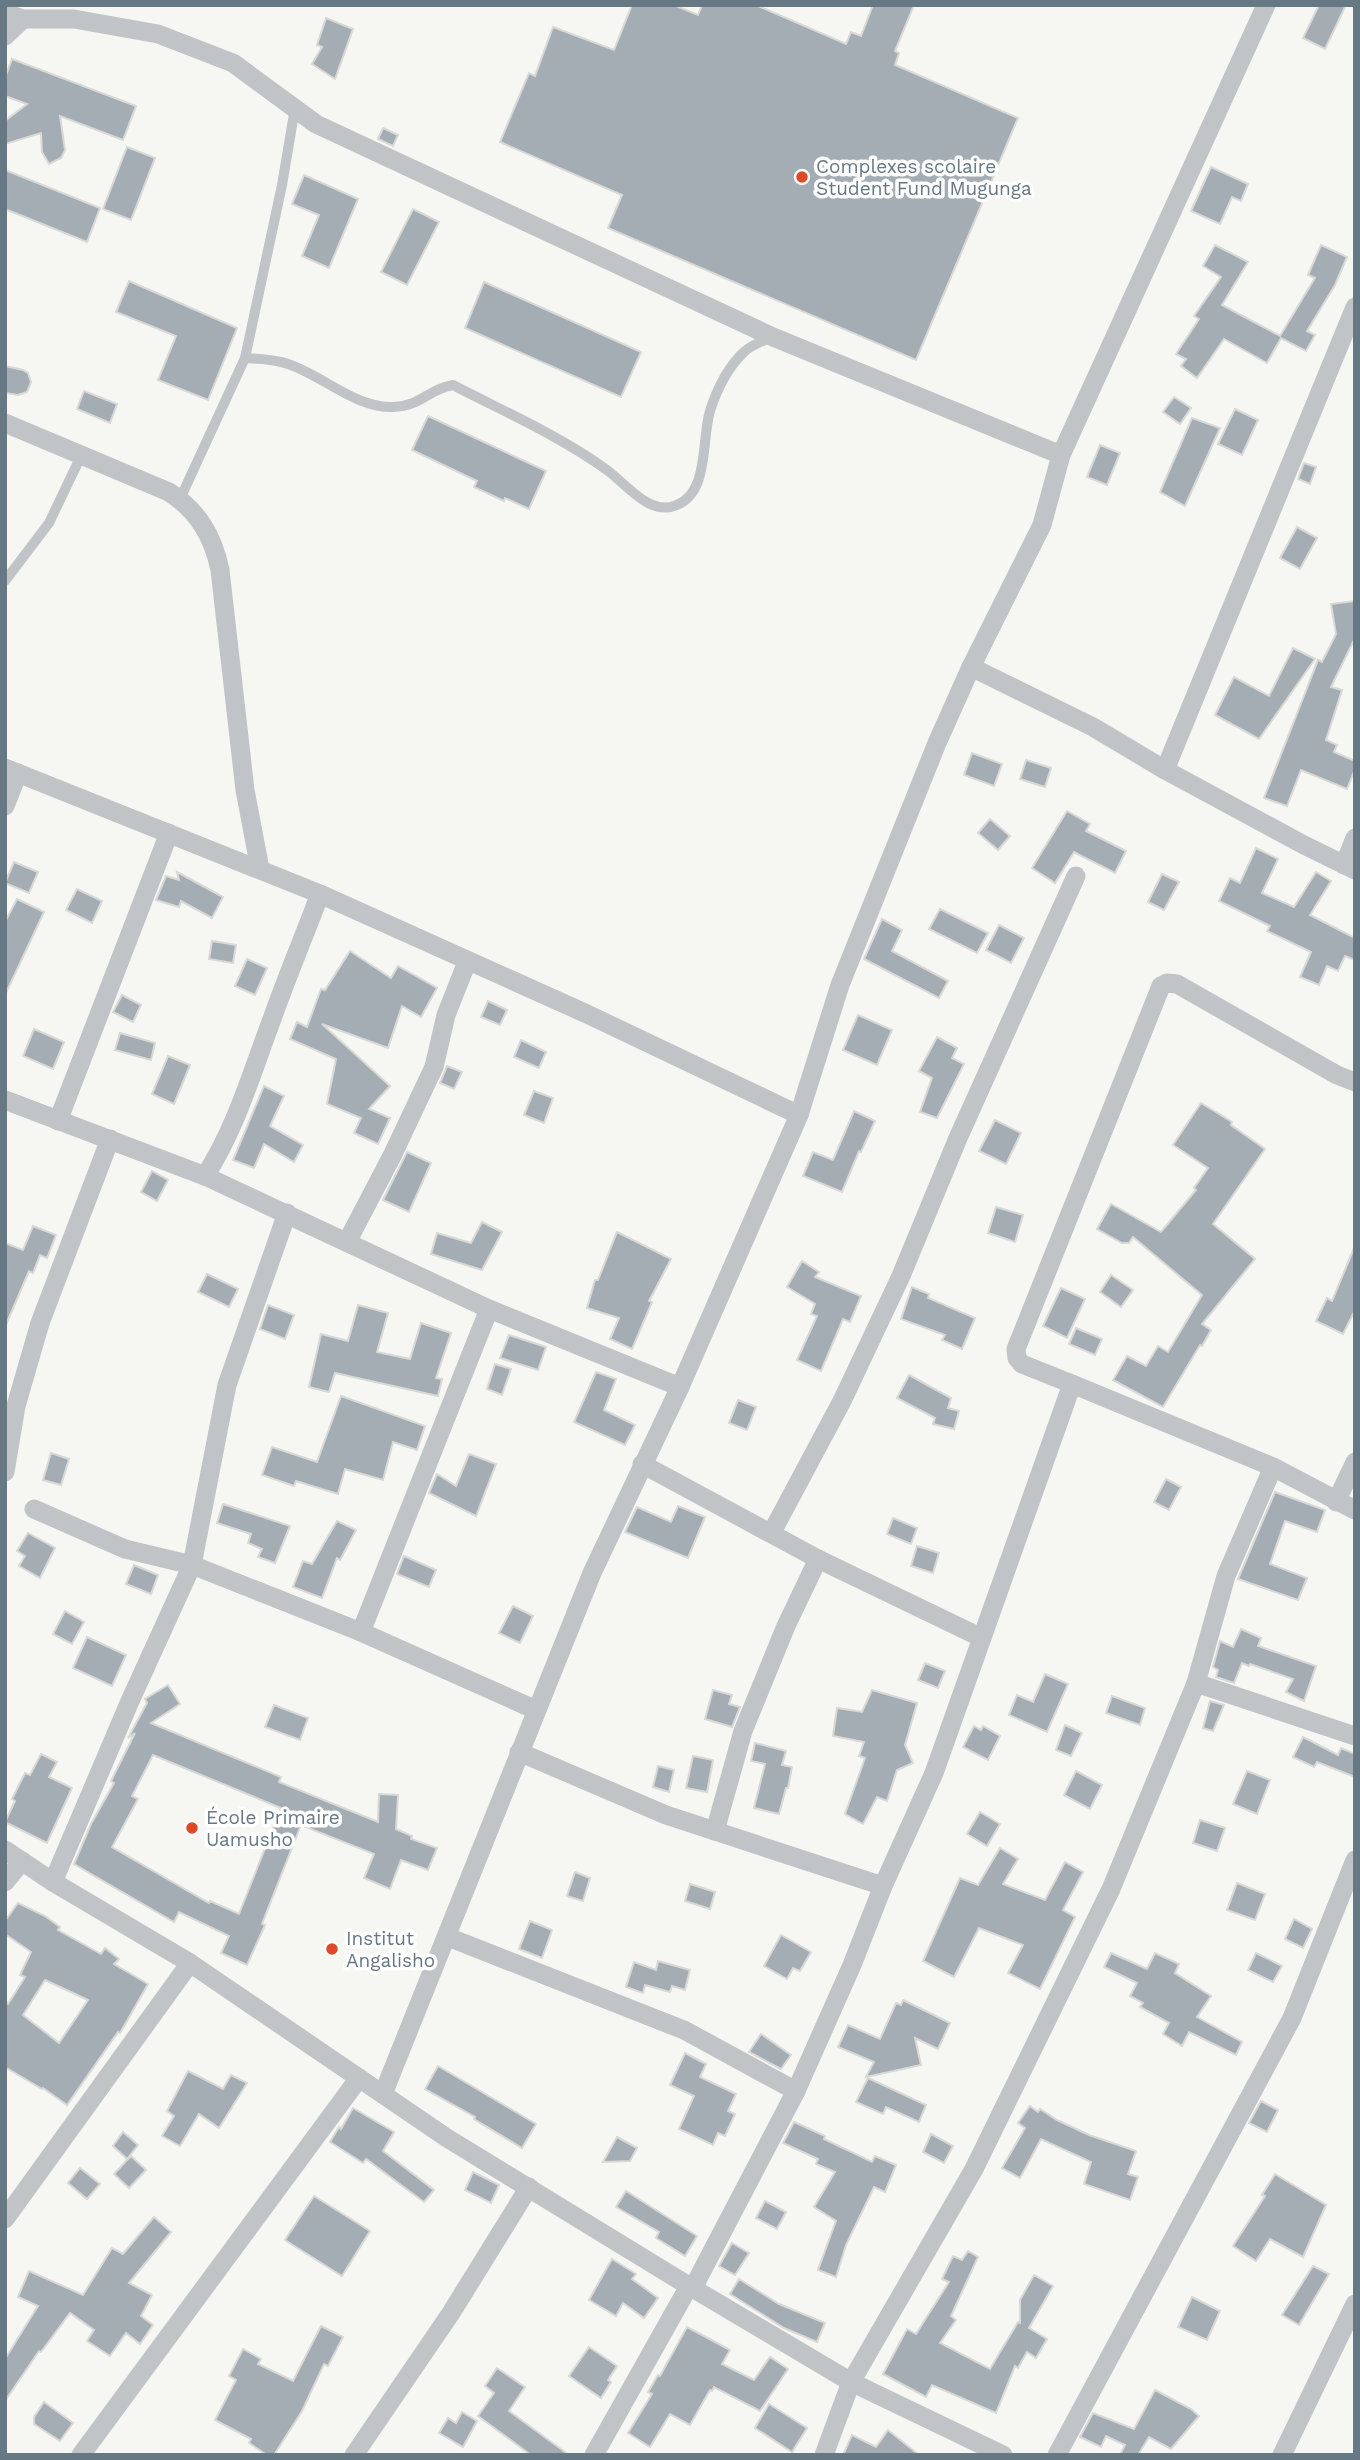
<svg xmlns="http://www.w3.org/2000/svg" width="1360" height="2460" font-family="'Work Sans',sans-serif">
<rect width="100%" height="100%" fill="#f6f6f3"/>
<g fill="#a4adb3" stroke="#d8d8d6" stroke-width="2" fill-rule="evenodd">
<polygon points="632,5 674,5 698,15 702,5 756,5 846,44 851,32 861,36 873,5 914,5 895,51 899,53 895,65 1018,118 916,360 608,228 622,195 500,142 529,73 535,76 553,27 614,50"/>
<polygon points="1319,5 1346,5 1325,49 1303,38"/>
<polygon points="326,18 353,29 335,79 312,64 322,47 317,45"/>
<polygon points="12,59 136,106 123,140 60,116 65,150 61,158 49,164 42,152 41,133 5,144 5,121 27,104 5,96 5,78"/>
<polygon points="383,128 398,135 393,146 378,139"/>
<polygon points="127,147 155,158 131,220 103,209"/>
<polygon points="1211,167 1248,184 1241,201 1232,197 1220,224 1191,211"/>
<polygon points="5,170 100,208 87,242 5,209"/>
<polygon points="304,175 358,199 329,268 302,256 319,215 292,204"/>
<polygon points="413,209 439,222 407,285 381,272"/>
<polygon points="1215,245 1248,262 1222,305 1280,336 1315,278 1308,275 1321,245 1347,257 1335,285 1307,331 1315,335 1306,351 1281,338 1267,363 1224,339 1197,378 1181,366 1186,359 1176,354 1199,319 1194,316 1221,277 1203,266"/>
<polygon points="129,281 237,328 208,400 158,380 176,336 116,312"/>
<polygon points="484,282 641,352 621,397 465,328"/>
<polygon points="5,366 23,370 28,373 31,382 27,392 18,395 5,393"/>
<polygon points="84,391 117,404 110,423 77,409"/>
<polygon points="1174,397 1191,408 1180,424 1163,412"/>
<polygon points="1235,409 1258,420 1242,455 1218,444"/>
<polygon points="428,416 546,471 529,509 505,498 504,501 474,487 477,481 412,450"/>
<polygon points="1192,418 1220,428 1185,506 1160,492"/>
<polygon points="1100,445 1120,453 1107,485 1087,477"/>
<polygon points="1304,463 1316,467 1310,484 1298,479"/>
<polygon points="1297,527 1317,538 1300,569 1280,558"/>
<polygon points="1355,601 1355,638 1331,687 1342,690 1326,740 1337,745 1334,752 1355,761 1355,769 1347,789 1301,770 1287,806 1264,798 1318,660 1322,662 1336,634 1331,604"/>
<polygon points="1293,648 1315,659 1259,739 1215,715 1234,677 1269,696"/>
<polygon points="972,753 1002,764 994,786 964,775"/>
<polygon points="1026,760 1051,768 1045,787 1020,779"/>
<polygon points="1067,811 1090,824 1086,831 1126,851 1115,873 1074,852 1055,883 1032,868"/>
<polygon points="990,819 1010,836 998,850 978,833"/>
<polygon points="1256,848 1278,859 1262,893 1294,907 1316,872 1331,881 1310,915 1355,938 1355,960 1345,956 1338,971 1327,966 1319,985 1300,977 1311,952 1267,931 1270,926 1219,901 1230,878 1240,883"/>
<polygon points="14,862 38,872 29,893 5,883"/>
<polygon points="177,872 223,897 212,918 181,901 179,907 156,900 166,876 179,880"/>
<polygon points="1162,874 1179,882 1164,910 1148,902"/>
<polygon points="77,889 102,901 92,923 66,910"/>
<polygon points="17,899 44,912 5,995 5,922"/>
<polygon points="940,909 988,933 977,953 929,929"/>
<polygon points="882,919 902,930 892,951 948,981 939,998 864,959"/>
<polygon points="999,925 1024,938 1011,963 986,950"/>
<polygon points="212,941 236,945 233,963 209,959"/>
<polygon points="350,951 391,978 398,966 437,988 421,1017 402,1006 388,1048 322,1024 390,1086 369,1109 390,1118 378,1144 354,1133 361,1118 327,1104 336,1059 290,1039 297,1022 307,1027 321,989 325,990"/>
<polygon points="247,959 267,968 255,995 235,986"/>
<polygon points="122,995 141,1005 133,1022 113,1012"/>
<polygon points="488,1001 507,1010 500,1025 481,1017"/>
<polygon points="858,1015 892,1030 877,1065 843,1050"/>
<polygon points="34,1029 64,1042 53,1069 23,1056"/>
<polygon points="120,1033 155,1043 151,1060 115,1050"/>
<polygon points="937,1037 957,1048 952,1058 964,1064 937,1118 920,1112 932,1078 919,1071"/>
<polygon points="521,1040 546,1052 539,1068 514,1057"/>
<polygon points="168,1056 190,1065 174,1104 152,1094"/>
<polygon points="447,1066 462,1072 454,1089 440,1083"/>
<polygon points="264,1086 284,1096 270,1126 303,1145 294,1162 264,1144 254,1168 233,1160"/>
<polygon points="534,1091 553,1098 544,1123 524,1115"/>
<polygon points="1201,1103 1232,1122 1231,1125 1265,1149 1213,1224 1255,1259 1202,1324 1211,1330 1202,1346 1200,1345 1163,1407 1113,1380 1127,1356 1146,1366 1158,1346 1168,1352 1202,1295 1133,1237 1129,1243 1122,1243 1097,1229 1111,1204 1161,1232 1196,1190 1194,1188 1208,1168 1173,1145"/>
<polygon points="854,1111 875,1121 861,1152 859,1151 842,1192 803,1176 813,1152 833,1160"/>
<polygon points="995,1120 1021,1133 1006,1164 979,1151"/>
<polygon points="407,1152 431,1163 409,1212 383,1200"/>
<polygon points="152,1171 168,1180 157,1201 141,1192"/>
<polygon points="996,1207 1023,1215 1015,1242 988,1233"/>
<polygon points="482,1222 502,1232 482,1270 431,1254 437,1233 471,1243"/>
<polygon points="33,1226 56,1235 47,1258 40,1255 33,1273 29,1271 5,1327 5,1243 23,1250"/>
<polygon points="617,1232 671,1259 649,1301 652,1302 632,1349 610,1339 619,1318 587,1308 595,1280 598,1280"/>
<polygon points="1355,1246 1355,1310 1343,1334 1316,1321 1327,1298 1332,1301"/>
<polygon points="802,1261 819,1272 815,1277 861,1296 850,1322 843,1319 821,1371 797,1360 817,1316 811,1314 815,1304 787,1287"/>
<polygon points="207,1274 238,1289 229,1307 198,1292"/>
<polygon points="1111,1275 1133,1290 1121,1307 1100,1292"/>
<polygon points="912,1287 929,1294 928,1298 975,1318 962,1349 942,1340 945,1335 901,1319"/>
<polygon points="1061,1288 1085,1299 1067,1338 1043,1326"/>
<polygon points="268,1305 294,1315 285,1339 260,1329"/>
<polygon points="358,1305 388,1313 377,1352 410,1359 421,1323 451,1333 436,1378 442,1379 438,1396 335,1373 329,1392 309,1387 321,1334 348,1341"/>
<polygon points="1076,1328 1102,1339 1095,1355 1069,1344"/>
<polygon points="509,1335 546,1347 538,1370 500,1358"/>
<polygon points="495,1364 511,1369 502,1395 487,1389"/>
<polygon points="596,1372 616,1379 604,1410 635,1425 625,1445 574,1422"/>
<polygon points="909,1375 951,1398 948,1408 959,1411 954,1429 933,1424 935,1418 897,1398"/>
<polygon points="341,1396 425,1426 417,1450 393,1442 383,1480 345,1469 338,1494 296,1481 294,1486 262,1475 272,1447 317,1462"/>
<polygon points="738,1400 756,1407 747,1430 729,1423"/>
<polygon points="51,1453 69,1459 61,1485 43,1480"/>
<polygon points="469,1454 496,1464 476,1516 429,1493 437,1474 456,1486"/>
<polygon points="1166,1479 1181,1487 1169,1510 1154,1502"/>
<polygon points="1275,1492 1325,1510 1317,1532 1285,1521 1270,1564 1307,1578 1298,1600 1238,1579"/>
<polygon points="223,1504 290,1526 275,1563 258,1557 262,1549 248,1543 251,1534 217,1523"/>
<polygon points="678,1506 705,1517 688,1558 625,1532 637,1507 671,1522"/>
<polygon points="893,1518 917,1528 911,1544 887,1534"/>
<polygon points="337,1521 356,1530 340,1560 337,1558 322,1598 293,1587 303,1561 312,1564"/>
<polygon points="28,1533 55,1548 40,1578 19,1566 25,1556 17,1551"/>
<polygon points="917,1546 939,1553 933,1573 911,1566"/>
<polygon points="404,1556 436,1570 429,1587 397,1574"/>
<polygon points="134,1565 158,1575 151,1594 126,1584"/>
<polygon points="513,1606 533,1616 520,1643 499,1633"/>
<polygon points="65,1611 84,1622 72,1644 53,1634"/>
<polygon points="1241,1629 1261,1638 1258,1646 1316,1666 1304,1701 1286,1692 1293,1679 1250,1664 1249,1666 1242,1663 1234,1683 1216,1677 1218,1670 1213,1667 1220,1641 1233,1647"/>
<polygon points="87,1637 126,1655 112,1686 73,1668"/>
<polygon points="925,1663 945,1671 938,1688 918,1680"/>
<polygon points="1045,1674 1068,1684 1047,1732 1009,1715 1017,1695 1033,1702"/>
<path d="M168,1685L180,1704L151,1723L281,1777L279,1782L378,1822L379,1794L398,1795L396,1829L412,1836L411,1839L437,1848L428,1870L401,1860L390,1889L364,1878L374,1854L301,1825L262,1924L265,1925L247,1965L221,1953L229,1936L179,1912L174,1922L74,1864L91,1824L114,1783L111,1781L135,1733L128,1738L147,1703L145,1699ZM153,1755L281,1808L239,1914L210,1901L209,1903L112,1847L138,1799L132,1796Z"/>
<polygon points="713,1690 732,1695 729,1704 740,1707 732,1727 705,1719"/>
<polygon points="872,1690 917,1703 905,1745 913,1763 897,1770 887,1801 877,1797 863,1824 845,1814 865,1758 859,1756 864,1742 833,1736 837,1708 862,1712"/>
<polygon points="1112,1696 1145,1708 1140,1725 1106,1713"/>
<polygon points="1210,1701 1224,1705 1213,1731 1203,1728"/>
<polygon points="274,1705 308,1718 300,1740 265,1727"/>
<polygon points="1065,1725 1082,1733 1071,1756 1056,1750"/>
<polygon points="974,1726 981,1730 983,1726 1000,1736 988,1760 963,1747"/>
<polygon points="1303,1737 1338,1755 1341,1748 1355,1754 1355,1777 1317,1762 1314,1767 1293,1757"/>
<polygon points="755,1743 786,1751 782,1765 792,1767 788,1788 786,1788 779,1814 754,1808 765,1764 751,1761"/>
<polygon points="41,1754 57,1762 49,1777 72,1788 47,1843 5,1822 15,1801 12,1799 25,1773 30,1775"/>
<polygon points="693,1756 713,1760 707,1792 686,1788"/>
<polygon points="658,1766 674,1770 669,1792 653,1787"/>
<polygon points="1076,1771 1102,1785 1090,1809 1064,1795"/>
<polygon points="1247,1771 1270,1780 1257,1814 1233,1804"/>
<polygon points="980,1812 1000,1824 987,1846 967,1834"/>
<polygon points="1200,1820 1225,1828 1217,1851 1193,1843"/>
<polygon points="1000,1848 1018,1859 1003,1884 1045,1900 1065,1862 1083,1872 1063,1910 1075,1917 1040,1989 1008,1973 1023,1945 979,1928 954,1977 923,1961 960,1878 978,1885"/>
<polygon points="575,1872 590,1878 583,1901 567,1896"/>
<polygon points="1237,1883 1265,1894 1255,1920 1227,1910"/>
<polygon points="690,1884 715,1892 710,1909 685,1901"/>
<path d="M18,1903L45,1916L60,1927L58,1930L101,1954L105,1948L119,1959L114,1964L148,1984L120,2033L118,2032L67,2105L43,2088L42,2089L5,2067V2001L8,2004L25,1977L20,1975L31,1952L5,1934V1921ZM45,1980L88,2000L59,2043L23,2015Z"/>
<polygon points="1294,1919 1312,1929 1303,1948 1285,1939"/>
<polygon points="530,1921 552,1930 542,1958 519,1949"/>
<polygon points="781,1935 811,1952 800,1971 793,1968 787,1979 764,1966"/>
<polygon points="1111,1953 1147,1969 1155,1953 1179,1964 1175,1973 1211,1996 1197,2017 1242,2042 1236,2055 1189,2032 1182,2046 1163,2034 1169,2023 1140,2007 1143,2003 1130,1996 1137,1983 1104,1967"/>
<polygon points="1256,1953 1282,1966 1273,1982 1248,1970"/>
<polygon points="658,1961 690,1970 685,1990 672,1986 670,1992 645,1985 643,1993 626,1987 634,1962 656,1970"/>
<polygon points="903,2000 950,2023 938,2049 915,2038 921,2065 866,2077 874,2062 838,2047 848,2025 880,2039 896,2003 901,2005"/>
<polygon points="761,2034 791,2055 781,2069 749,2052"/>
<polygon points="685,2053 706,2064 700,2077 736,2094 728,2111 735,2114 725,2136 718,2133 713,2145 679,2129 694,2096 670,2085"/>
<polygon points="438,2066 536,2124 522,2148 474,2119 475,2117 425,2089"/>
<polygon points="188,2071 223,2089 231,2075 247,2083 219,2128 199,2114 180,2146 162,2136 174,2116 167,2111"/>
<polygon points="868,2078 926,2105 919,2122 886,2107 883,2114 856,2102"/>
<polygon points="1261,2101 1278,2110 1267,2132 1249,2123"/>
<polygon points="1030,2106 1038,2112 1040,2109 1057,2120 1089,2135 1136,2151 1128,2174 1138,2177 1130,2200 1084,2184 1091,2162 1041,2139 1020,2178 1002,2168 1025,2128 1018,2123"/>
<polygon points="353,2108 394,2132 383,2151 434,2190 424,2202 366,2159 363,2163 330,2142 339,2127 341,2129"/>
<polygon points="794,2122 825,2136 824,2139 872,2162 875,2156 896,2165 885,2192 874,2187 846,2245 836,2277 818,2270 836,2221 814,2207 835,2172 816,2164 818,2159 783,2143"/>
<polygon points="123,2132 138,2145 127,2159 113,2146"/>
<polygon points="931,2134 953,2146 944,2163 923,2152"/>
<polygon points="617,2137 637,2148 630,2161 603,2162"/>
<polygon points="131,2156 146,2170 129,2188 114,2174"/>
<polygon points="80,2168 100,2184 87,2199 68,2183"/>
<polygon points="473,2172 499,2185 491,2203 465,2190"/>
<polygon points="1275,2174 1326,2205 1303,2257 1270,2239 1256,2261 1233,2246 1265,2196 1262,2195"/>
<polygon points="626,2191 697,2236 685,2256 656,2238 659,2232 616,2207"/>
<polygon points="314,2196 370,2231 342,2276 285,2240"/>
<polygon points="765,2201 786,2212 777,2229 756,2218"/>
<polygon points="154,2217 171,2232 129,2283 152,2295 141,2316 153,2325 140,2344 126,2333 110,2356 87,2341 94,2330 70,2313 41,2352 39,2351 5,2401 5,2359 38,2306 18,2297 29,2271 83,2295 112,2248 123,2254"/>
<polygon points="732,2243 749,2253 735,2275 719,2266"/>
<polygon points="968,2251 978,2257 951,2316 956,2320 940,2343 990,2369 1018,2322 1020,2323 1020,2300 1034,2275 1053,2286 1029,2328 1047,2339 1036,2358 1027,2352 1018,2368 1015,2366 996,2413 932,2385 926,2397 883,2374 907,2329 916,2334 949,2282 942,2279 953,2256 962,2260"/>
<polygon points="612,2259 636,2274 632,2279 658,2298 644,2318 623,2303 616,2316 589,2300"/>
<polygon points="1313,2266 1329,2274 1299,2325 1282,2315"/>
<polygon points="739,2279 779,2304 825,2323 817,2342 784,2328 730,2294"/>
<polygon points="1192,2297 1220,2311 1207,2340 1178,2327"/>
<polygon points="321,2326 343,2337 328,2366 324,2364 302,2411 274,2455 267,2455 249,2443 251,2439 215,2420 236,2380 229,2376 243,2349 261,2359 258,2364 293,2381"/>
<polygon points="687,2327 730,2350 722,2364 754,2380 770,2357 788,2369 760,2411 714,2387 712,2391 710,2390 690,2425 670,2414 650,2447 628,2433 652,2394 648,2392 658,2375 660,2376"/>
<polygon points="589,2347 617,2366 608,2380 611,2382 601,2398 569,2376"/>
<polygon points="497,2368 525,2387 509,2411 569,2455 531,2455 478,2416 494,2393 485,2386"/>
<polygon points="1155,2390 1191,2409 1199,2416 1171,2449 1149,2437 1138,2455 1120,2455 1125,2445 1106,2436 1101,2447 1080,2437 1093,2413 1134,2429"/>
<polygon points="44,2402 73,2423 60,2441 34,2424 34,2417"/>
<polygon points="769,2404 807,2428 792,2452 755,2428"/>
<polygon points="462,2412 477,2421 463,2447 439,2433 448,2418 456,2423"/>
<polygon points="888,2430 919,2455 843,2455 852,2435 876,2447"/>
</g>
<g fill="none" stroke-linecap="round" stroke-linejoin="round">
<g stroke="#c0c4c7" stroke-width="10">
<path d="M245,358C258,359 274,359 288,364C322,375 355,408 393,407C422,406 428,389 453,385C505,412 560,436 607,470C626,484 649,515 674,506C710,495 701,440 710,411C717,389 727,368 744,352C751,345 763,341 772,337"/>
<polyline points="180,499 245,358 282,185 295,108"/>
<polyline points="5,581 49,523 81,456"/>
</g>
<g stroke="#c0c4c7" stroke-width="19">
<polyline points="5,13 23,19 74,19 158,34 233,63 316,124 773,337 1061,455"/>
<polyline points="5,36 23,19"/>
<path d="M5,423L169,492C198,511 213,536 220,570L245,790L260,869"/>
<polyline points="971,667 1093,727 1165,770 1304,845 1355,870"/>
<polyline points="5,768 320,894 587,1014 799,1115"/>
<polyline points="1165,770 1355,307"/>
<polyline points="5,806 18,773"/>
<polyline points="1344,865 1355,838"/>
<polyline points="5,1100 205,1176 489,1309 680,1387"/>
<polyline points="58,1121 169,833"/>
<path d="M205,1176C236,1128 252,1072 272,1019C287,977 304,936 320,894"/>
<polyline points="347,1242 392,1156 434,1067 446,1015 467,962"/>
<polyline points="1072,1384 1022,1364 1017,1358 1016,1349 1161,986 1167,983 1177,984 1337,1075 1355,1082"/>
<polyline points="642,1464 818,1559 982,1638"/>
<polyline points="5,1472 16,1406 40,1323 110,1139"/>
<polyline points="1336,1502 1355,1462"/>
<polyline points="34,1509 125,1549 192,1565 361,1632 536,1710"/>
<polyline points="772,1532 842,1401 901,1276 958,1138 1076,876"/>
<polyline points="361,1632 489,1309"/>
<polyline points="1196,1683 1355,1736"/>
<polyline points="519,1752 666,1815 883,1886"/>
<polyline points="715,1831 743,1731 786,1626 818,1559"/>
<polyline points="5,1850 53,1882 190,1963 447,2138 689,2286 851,2382 1003,2455"/>
<polyline points="5,1882 22,1861"/>
<polyline points="53,1882 130,1701 192,1565 227,1385 287,1213"/>
<polyline points="448,1937 684,2030 796,2091"/>
<polyline points="383,2094 592,1573 680,1387 799,1115 840,985 937,743 971,667 1042,525 1061,455 1266,5"/>
<polyline points="5,2219 190,1963"/>
<polyline points="693,2288 796,2091 852,1965 883,1886 934,1773 1072,1384 1273,1467 1355,1510"/>
<polyline points="81,2455 359,2078"/>
<polyline points="354,2455 451,2313 529,2187"/>
<polyline points="594,2455 689,2286"/>
<polyline points="824,2455 851,2382 974,2169 1111,1889 1196,1683 1226,1576 1273,1467"/>
<polyline points="1057,2455 1292,2018 1355,1860"/>
<polyline points="1282,2455 1355,2304"/>
</g>
</g>
<g fill="#e0482a" stroke="#fff" stroke-width="2.5">
<circle cx="802" cy="177" r="7"/>
<circle cx="192" cy="1828" r="7"/>
<circle cx="332" cy="1949" r="7"/>
</g>
<g text-anchor="middle" stroke-width="7" stroke-linejoin="round" paint-order="stroke">
<g font-size="19" fill="#667884" stroke="#fff" text-anchor="start">
<text x="816" y="173">Complexes scolaire<tspan x="816" dy="22">Student Fund Mugunga</tspan></text>
<text x="206" y="1824">École Primaire<tspan x="206" dy="22">Uamusho</tspan></text>
<text x="346" y="1945">Institut<tspan x="346" dy="22">Angalisho</tspan></text>
</g>
</g>
<rect width="1360" height="2460" fill="none" stroke="#667884" stroke-width="14"/>
</svg>
